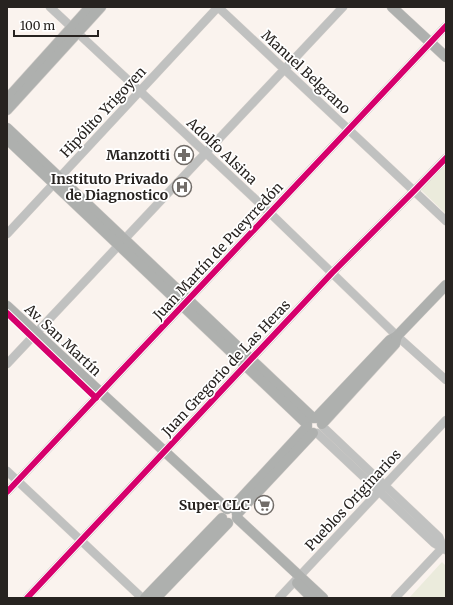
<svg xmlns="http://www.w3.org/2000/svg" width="453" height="605" font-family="Merriweather,serif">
<rect width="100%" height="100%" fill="#faf3ee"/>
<g fill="#ebebdc">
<polygon points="446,165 446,214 421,190"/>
<polygon points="442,562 446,566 446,598 409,598"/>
</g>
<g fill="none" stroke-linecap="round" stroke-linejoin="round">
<g stroke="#d3ceca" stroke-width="9">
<g id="minor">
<polyline points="50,7 270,213 397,336 446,380"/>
<polyline points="218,7 446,221"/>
<polyline points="7,234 218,7"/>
<polyline points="7,364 343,7"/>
<polyline points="323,427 439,537 443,547"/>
<polyline points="317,433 434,543 446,550"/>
<polyline points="7,471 142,598"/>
<polyline points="7,492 446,26"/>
<polyline points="27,598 332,273 414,191 446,158"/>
<polyline points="279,598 446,420"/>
<polyline points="395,598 445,545"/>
</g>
</g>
<g stroke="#d3ceca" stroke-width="11">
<g id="major">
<polyline points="392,7 446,57"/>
<polyline points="7,99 90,7"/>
<polyline points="7,110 101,7"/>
<polyline points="7,128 313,418"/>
<polyline points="7,139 307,424"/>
<polyline points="7,306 227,509"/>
<polyline points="316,418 390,340 397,336 446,285"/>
<polyline points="322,424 395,344 397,336"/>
<polyline points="232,508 307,427"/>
<polyline points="237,514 313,433"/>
<polyline points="237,518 323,598"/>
<polyline points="297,583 312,598"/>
<polyline points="145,598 222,518"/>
<polyline points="156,598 228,523"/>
</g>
</g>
<use href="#minor" stroke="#c0c1c0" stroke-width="8"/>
<use href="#major" stroke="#aeb0ae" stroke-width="10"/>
<g stroke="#fff" stroke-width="8">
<g id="cycleway">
<polyline points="7,313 96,398"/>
<polyline points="7,492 446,26"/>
<polyline points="27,598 332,273 414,191 446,158"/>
</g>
</g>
<use href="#cycleway" stroke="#d6006c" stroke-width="6"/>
</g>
<defs>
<g id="pharmacy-ring" transform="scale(1)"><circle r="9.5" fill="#fff" stroke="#716c68" stroke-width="1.5"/><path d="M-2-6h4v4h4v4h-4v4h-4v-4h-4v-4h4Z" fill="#716c68"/></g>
<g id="hospital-ring" transform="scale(1)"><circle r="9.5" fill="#fff" stroke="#716c68" stroke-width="1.5"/><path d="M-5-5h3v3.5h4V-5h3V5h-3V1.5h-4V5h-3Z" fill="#716c68"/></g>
<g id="supermarket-ring" transform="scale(1)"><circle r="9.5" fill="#fff" stroke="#716c68" stroke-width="1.5"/><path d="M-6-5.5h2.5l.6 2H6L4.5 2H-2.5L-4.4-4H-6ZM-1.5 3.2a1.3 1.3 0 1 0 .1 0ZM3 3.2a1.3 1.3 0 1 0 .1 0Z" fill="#716c68"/></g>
</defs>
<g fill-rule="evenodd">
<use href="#pharmacy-ring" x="184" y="155"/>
<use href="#hospital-ring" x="182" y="187"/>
<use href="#supermarket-ring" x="264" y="505"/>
</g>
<g text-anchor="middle" stroke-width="3.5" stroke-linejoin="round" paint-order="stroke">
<g font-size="14" fill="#272320" stroke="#fff">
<text transform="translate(306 72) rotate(43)" y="5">Manuel Belgrano</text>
<text transform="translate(103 112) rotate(-47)" y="5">Hipólito Yrigoyen</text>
<text transform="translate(222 151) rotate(43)" y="5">Adolfo Alsina</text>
<text transform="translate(218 251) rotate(-47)" y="5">Juan Martín de Pueyrredón</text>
<text transform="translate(63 340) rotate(43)" y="5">Av. San Martín</text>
<text transform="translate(226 368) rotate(-47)" y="5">Juan Gregorio de Las Heras</text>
<text transform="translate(353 500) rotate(-47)" y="5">Pueblos Originarios</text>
</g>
<g font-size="14" font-weight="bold" fill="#272320" stroke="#fff" text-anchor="end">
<text x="170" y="160">Manzotti</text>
<text x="168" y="184">Instituto Privado<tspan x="168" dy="16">de Diagnostico</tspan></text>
<text x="250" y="510">Super CLC</text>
</g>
</g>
<rect width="453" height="605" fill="none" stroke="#272320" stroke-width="16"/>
<path d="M14 30v6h84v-6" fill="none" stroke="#272320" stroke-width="2"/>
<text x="20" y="30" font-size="12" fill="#272320" stroke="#ffffff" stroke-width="3" paint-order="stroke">100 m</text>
</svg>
